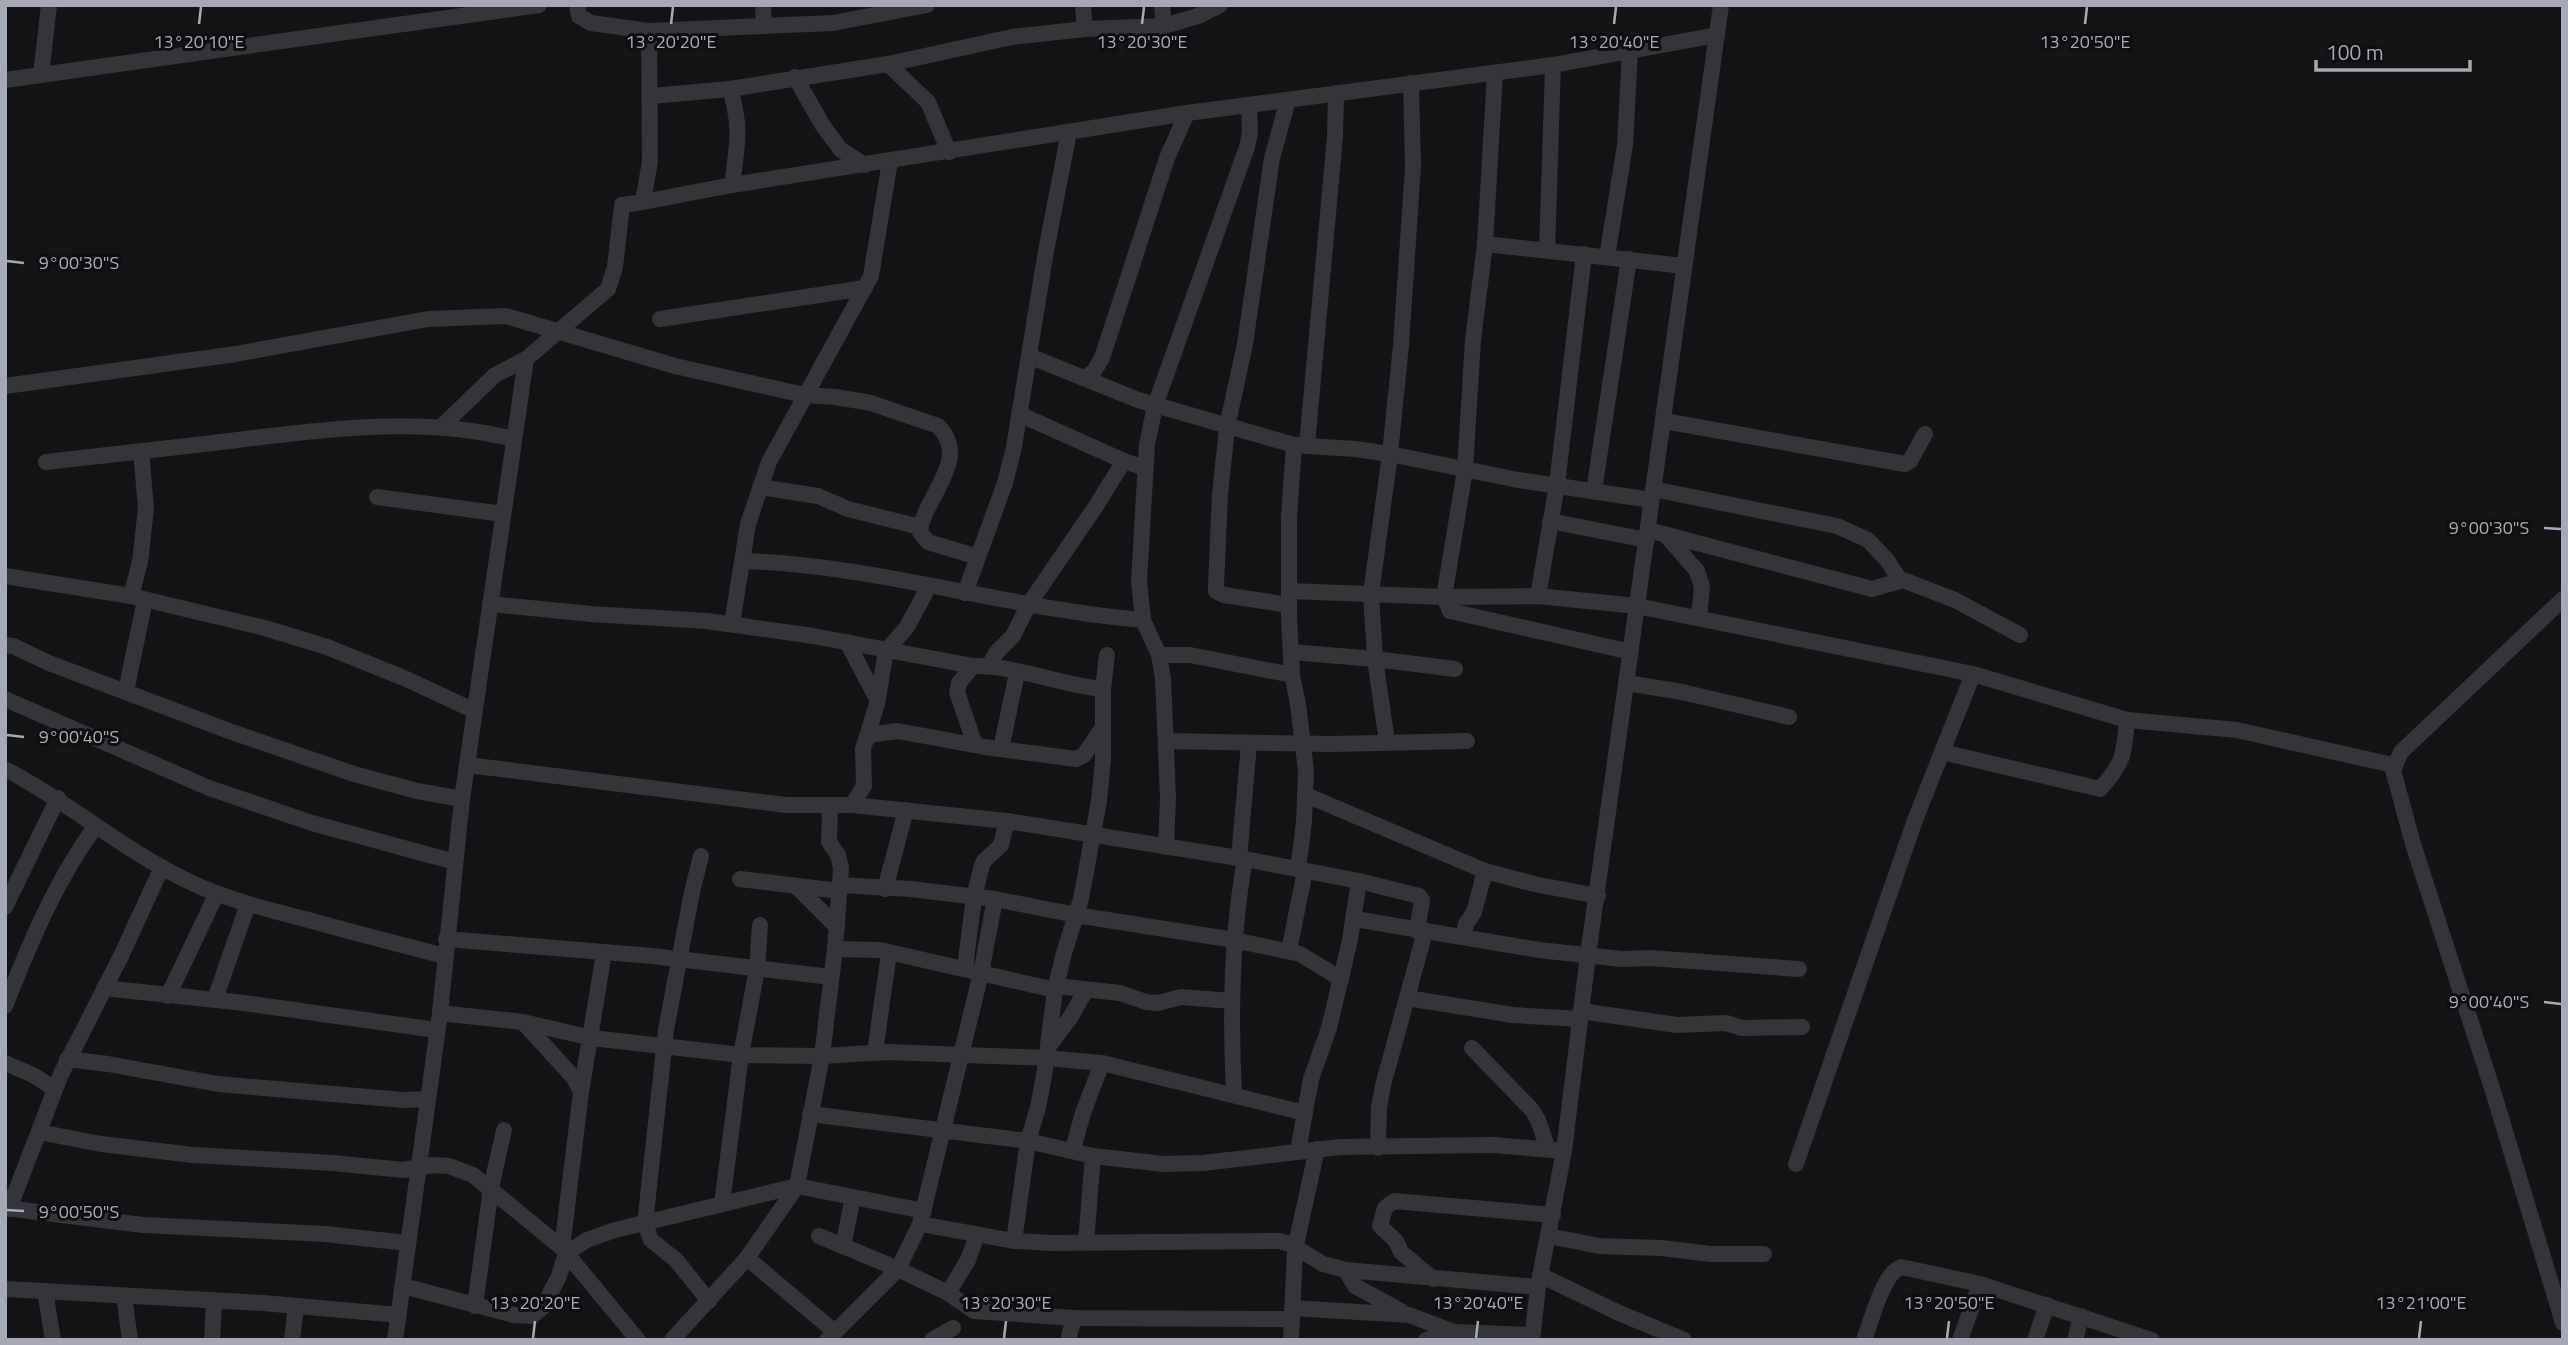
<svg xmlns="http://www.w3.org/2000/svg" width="2568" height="1345" font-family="'Titillium Web',sans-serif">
<rect width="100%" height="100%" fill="#141315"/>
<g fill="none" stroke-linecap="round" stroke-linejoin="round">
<g stroke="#34353a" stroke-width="16">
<polyline points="763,5 764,26"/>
<polyline points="1083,5 1085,29"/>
<polyline points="1162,5 1164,26"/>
<polyline points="649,31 833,23 927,5"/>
<polyline points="888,64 928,102 949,152"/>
<polyline points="1495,73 1485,244 1473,340 1465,470 1444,597 1450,611 1631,652"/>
<polyline points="41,75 49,5"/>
<polyline points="795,77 823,126 841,150 865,165"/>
<polyline points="5,80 539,5"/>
<path d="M730,89C742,128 737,146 732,185"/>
<polyline points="651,96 730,89 888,64 1012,37 1085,29 1164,26 1198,16 1220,5"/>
<polyline points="1288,100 1272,158 1245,344 1227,427 1220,495 1216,586 1216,591 1224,595 1289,605"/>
<polyline points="643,202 732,185 1187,113 1553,65 1717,35"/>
<polyline points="1485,244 1684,266"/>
<polyline points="1547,250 1553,65"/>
<polyline points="1607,257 1625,145 1630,51"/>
<polyline points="660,319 865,288"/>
<polyline points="1029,356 1138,400 1294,445 1355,449 1390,454 1518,480 1651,500"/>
<polyline points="1086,378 1094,371 1102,358 1167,158 1187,113"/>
<path d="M5,386L236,354L428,319L506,316L675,366L804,395L836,397L871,403L938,426C972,459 923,498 920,532L928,542L978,557"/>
<polyline points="1019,414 1124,461"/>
<polyline points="1664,421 1905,464 1910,461 1925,434"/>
<polyline points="441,427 495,375 526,359"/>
<polyline points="1294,445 1289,517 1289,617 1292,675 1298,704 1306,771 1304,822 1298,869"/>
<polyline points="1307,445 1335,137 1336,93"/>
<path d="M46,462C105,455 163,449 221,442C317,430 419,415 513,439"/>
<polyline points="760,487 818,496 848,509 920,527"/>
<polyline points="1653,489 1837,526 1868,540 1887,560 1900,580"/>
<polyline points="1594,491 1629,259"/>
<polyline points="377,497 503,514"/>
<polyline points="1550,521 1647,540"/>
<polyline points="1648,530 1872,589 1903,580 1955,600 2020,635"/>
<polyline points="1665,534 1697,571 1702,587 1699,617"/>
<path d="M743,561C878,565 1009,609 1143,620"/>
<polyline points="5,576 131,596 265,628 327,647 404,678 475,711"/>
<polyline points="1290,591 1444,597 1538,596 1637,606 1973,674 2127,720 2237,730 2393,765"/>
<polyline points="965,593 1005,483 1014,447 1046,251 1069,132"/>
<polyline points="131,596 140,562 146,508 141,451"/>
<polyline points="1538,596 1557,485 1584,254"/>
<polyline points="2563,599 2401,752 2393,770 2413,844 2492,1088 2563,1323"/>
<path d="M490,604L591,614L707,621L813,636L973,666C1014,665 1060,685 1103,689V759L1099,801L1081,899L1064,953L1055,990L1044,1076L1038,1107L1028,1141L1014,1241"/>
<polyline points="732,624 748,524 769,462 871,276 890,161"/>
<polyline points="847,642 877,699"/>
<polyline points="5,645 13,646 49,663 229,731 354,774 417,791 462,799"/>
<polyline points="1291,652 1375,659 1371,594 1390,454 1401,345 1413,167 1411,83"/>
<polyline points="1159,655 1190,655 1292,675"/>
<polyline points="973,666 959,683 957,692 975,745"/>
<polyline points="989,666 996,653 1013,636 1029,604 1096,506 1124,461 1145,468"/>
<polyline points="1627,683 1682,692 1789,717"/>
<polyline points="1103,689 1107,655"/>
<polyline points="126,691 145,600"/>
<polyline points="5,699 209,788 312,823 455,862"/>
<polyline points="869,735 897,731 985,747 1076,759 1084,755 1103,727"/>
<polyline points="1166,741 1332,744 1467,741"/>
<polyline points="1387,742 1375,659 1455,669"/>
<polyline points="1001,749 1017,673"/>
<path d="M1942,752L2100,789C2124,763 2124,754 2127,720"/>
<polyline points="468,765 786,805 852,805 1007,821 1245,859 1359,881 1350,940 1329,1028 1311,1079 1298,1151"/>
<path d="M5,769C69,802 123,850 188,881C225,899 265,909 305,919C351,932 398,944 445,956"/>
<polyline points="1306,795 1485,871 1534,884 1598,896"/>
<polyline points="852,805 864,786 863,749 877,704 886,651 907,627 929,586"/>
<polyline points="1166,847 1168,798 1163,678 1159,655 1143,620 1139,582 1147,444 1155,406 1247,147 1250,133 1249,105"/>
<polyline points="701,856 692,892 666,1030 645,1224 651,1240 676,1260 709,1301"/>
<polyline points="1239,858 1249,744"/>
<polyline points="740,879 839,891"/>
<polyline points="1359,881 1419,896 1422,900 1417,931"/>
<polyline points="840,885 910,889 995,899 1076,915 1234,940 1300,954 1341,979"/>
<polyline points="798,888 837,927"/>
<polyline points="885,889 906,810"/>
<polyline points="5,907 58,798"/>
<polyline points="1355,919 1539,950 1622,959 1650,958 1799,969"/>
<polyline points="1463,937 1466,924 1474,912 1485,871"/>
<polyline points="446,939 652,956 831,977"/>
<polyline points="835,949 880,950 1055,990"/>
<polyline points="1289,950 1305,871"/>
<polyline points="965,968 974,897 982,865 984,861 1001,845 1007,821"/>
<polyline points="1056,986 1120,993 1146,1002 1158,1003 1181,997 1232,1001"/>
<polyline points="104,988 244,1003 436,1030"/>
<polyline points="168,996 217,893"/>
<polyline points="1407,998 1513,1015 1580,1019"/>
<polyline points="215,999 248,904"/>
<path d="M5,1006C30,943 55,882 95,827"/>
<polyline points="1581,1011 1677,1025 1726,1023 1742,1028 1802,1027"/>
<polyline points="440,1013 523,1022 592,1038 741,1055 822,1056 888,1052 1046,1058 1102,1063 1305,1113"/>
<polyline points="523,1022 574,1078 581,1092 562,1248"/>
<polyline points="1049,1046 1070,1018 1086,990"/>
<polyline points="1472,1048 1532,1110 1538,1120 1548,1149"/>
<polyline points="875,1052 889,953"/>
<polyline points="67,1059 108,1064 218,1084 403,1100 428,1099"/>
<polyline points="5,1063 33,1075 55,1089"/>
<polyline points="581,1092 604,953"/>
<path d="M1234,1094C1230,1016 1231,937 1245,859"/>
<polyline points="810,1114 1028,1141 1093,1156 1164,1164 1203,1163 1340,1147 1493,1145 1564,1151"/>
<polyline points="39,1132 101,1144 193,1155 333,1163 403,1170 433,1165 449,1166 473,1175 562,1248 638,1340"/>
<polyline points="1378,1148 1379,1107 1383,1085 1425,932"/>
<polyline points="1073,1149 1083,1113 1102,1063"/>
<polyline points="1796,1164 1915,820 1973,674"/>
<polyline points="722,1204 741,1055 757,969 760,925"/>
<polyline points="5,1208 143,1225 325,1234 407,1243"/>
<polyline points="9,1209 61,1074 122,954 162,867"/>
<polyline points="920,1224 1014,1241 1052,1243 1279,1241 1290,1244 1323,1264 1346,1270 1538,1287"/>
<polyline points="819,1236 898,1269 948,1293 974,1311 1074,1318 1291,1319"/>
<polyline points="1549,1236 1599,1246 1661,1248 1711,1254 1764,1254"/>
<polyline points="1086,1242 1093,1156"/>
<polyline points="843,1246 853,1197"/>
<polyline points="747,1258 835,1332"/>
<polyline points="1346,1270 1355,1286 1401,1311"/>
<polyline points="1540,1275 1619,1313 1684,1340"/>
<polyline points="1433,1279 1401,1252 1396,1241 1380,1226 1385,1208 1394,1201 1553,1215"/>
<polyline points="403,1286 514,1315 532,1316 543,1307 559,1276 566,1253 587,1240 615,1230 797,1186 924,1211"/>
<polyline points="5,1289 263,1303 399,1315"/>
<polyline points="45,1291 53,1340"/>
<polyline points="948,1293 968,1260 977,1235"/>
<polyline points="124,1296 130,1340"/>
<polyline points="475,1306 491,1188 504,1130"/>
<polyline points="1292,1308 1409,1315 1454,1332 1532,1335"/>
<polyline points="212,1340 214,1302"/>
<polyline points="292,1340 296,1306"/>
<polyline points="395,1340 440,1013 462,799 526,359 608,289 615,267 622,205 643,202 650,161 649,31 591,23 579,16 577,5"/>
<polyline points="672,1340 747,1258 797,1186 822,1056 835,949 841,868 838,855 829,842 830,805"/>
<polyline points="827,1340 898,1269 920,1224 981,973 995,899"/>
<polyline points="932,1340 953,1328"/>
<polyline points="1068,1340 1074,1318"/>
<polyline points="1291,1340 1295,1249 1317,1149"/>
<polyline points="1426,1340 1454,1332"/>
<polyline points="1532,1340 1538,1287 1564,1151 1588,955 1721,5"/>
<path d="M1864,1340C1871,1322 1883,1273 1901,1267L1980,1284L2152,1340"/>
<polyline points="1960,1340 1980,1284"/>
<polyline points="2035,1340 2047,1305"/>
<polyline points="2075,1340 2081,1316"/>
</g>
</g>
<path fill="none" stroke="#a5a9b6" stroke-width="2.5" d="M199,24L201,7M671,24L673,7M1142,24L1144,7M1614,24L1616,7M2085,24L2087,7M7,261L24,263M2544,528L2561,529M7,735L24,737M2544,1002L2561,1004M7,1210L24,1211M533,1338L535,1321M1004,1338L1006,1321M1476,1338L1478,1321M1947,1338L1949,1321M2419,1338L2421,1321"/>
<g font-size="18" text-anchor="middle" fill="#a5a9b6" stroke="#0f0e10" stroke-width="6" stroke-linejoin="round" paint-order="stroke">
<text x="199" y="48">13°20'10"E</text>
<text x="671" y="48">13°20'20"E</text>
<text x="1142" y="48">13°20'30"E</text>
<text x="1614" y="48">13°20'40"E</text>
<text x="2085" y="48">13°20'50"E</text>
<text x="79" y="269">9°00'30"S</text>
<text x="2489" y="534">9°00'30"S</text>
<text x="79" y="743">9°00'40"S</text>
<text x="2489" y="1008">9°00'40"S</text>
<text x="79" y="1218">9°00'50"S</text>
<text x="535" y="1309">13°20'20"E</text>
<text x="1006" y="1309">13°20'30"E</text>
<text x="1478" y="1309">13°20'40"E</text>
<text x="1949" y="1309">13°20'50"E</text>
<text x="2421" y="1309">13°21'00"E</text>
</g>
<rect width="2568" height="1345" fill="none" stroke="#a5a9b6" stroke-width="14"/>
<path d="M2316 60v10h154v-10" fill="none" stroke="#a5a9b6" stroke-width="3.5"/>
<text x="2326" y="60" font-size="21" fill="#a5a9b6" stroke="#0f0e10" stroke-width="5" paint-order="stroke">100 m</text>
</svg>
